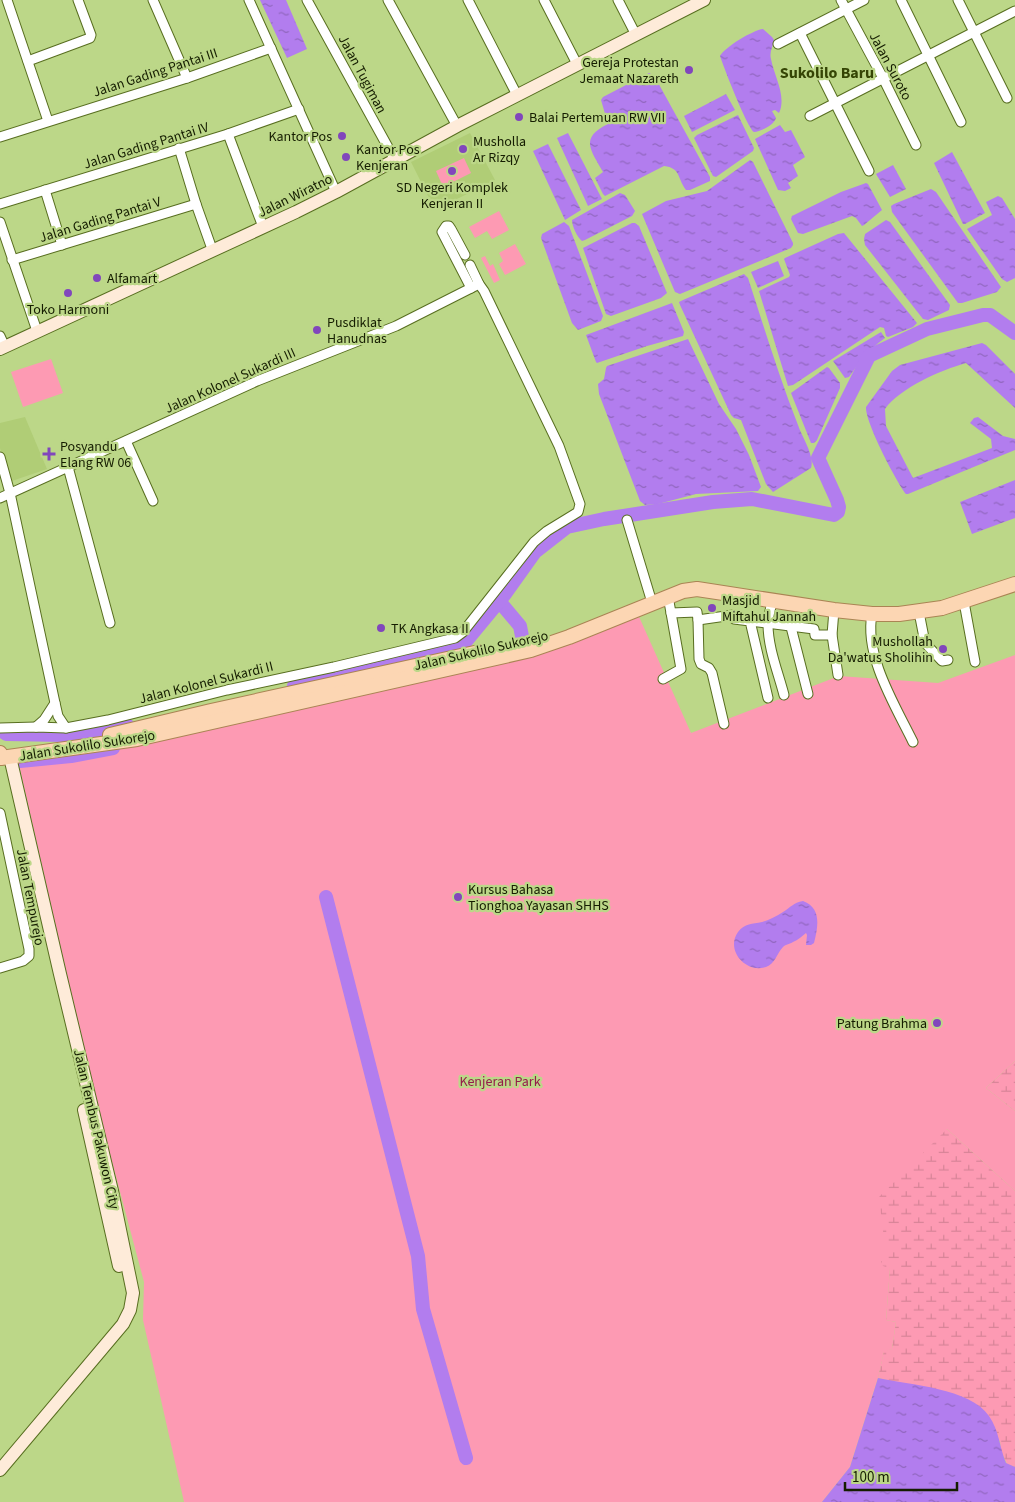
<svg xmlns="http://www.w3.org/2000/svg" width="1015" height="1502" font-family="'Source Sans 3',sans-serif">
<defs>
<pattern id="wetland-marsh" width="20" height="14" patternUnits="userSpaceOnUse" patternTransform="scale(1.25)"><rect width="20" height="14" fill="#fd9ab3"/><path d="M1 5h8M5 5V1M11 12h8M15 12V8" fill="none" stroke="#d88498"/></pattern>
<pattern id="water-ripples" width="26" height="14" patternUnits="userSpaceOnUse" patternTransform="scale(1.25)"><rect width="26" height="14" fill="#b27dee"/><path d="M2 4q2-2 4 0t4 0M15 11q2-2 4 0t4 0" fill="none" stroke="#9066be"/></pattern>
</defs>
<rect width="100%" height="100%" fill="#bcd788"/>
<g fill="#b0cd76">
<polygon points="470,133 495,180 435,210 411,162"/>
<polygon points="25,417 47,469 9,482 0,448 0,423"/>
</g>
<g fill="#fd9ab3">
<polygon points="464,158 471,173 443,187 436,171"/>
<polygon points="499,211 509,230 492,239 487,231 475,238 469,227"/>
<polygon points="515,244 526,264 505,275 499,264 503,261 499,253"/>
<polygon points="485,256 490,266 493,264 500,280 494,283 481,258"/>
<polygon points="51,359 63,393 23,407 11,372"/>
<polygon points="636,610 691,733 839,676 938,683 1015,655 1015,1061 986,1088 1015,1111 1015,1191 947,1129 893,1250 889,1266 890,1268 886,1320 896,1322 892,1349 884,1352 878,1378 850,1467 822,1502 184,1502 143,1320 144,1282 93,1090 17,756 572,636"/>
</g>
<g fill="url(#wetland-marsh)">
<polygon points="1015,1061 1015,1111 986,1088"/>
<polygon points="947,1129 1015,1191 1015,1467 1007,1464 1001,1451 1000,1441 887,1380 878,1378 884,1351 892,1349 896,1322 886,1320 890,1268 883,1266 881,1261 892,1250 884,1239 879,1197"/>
</g>
<g fill="url(#water-ripples)">
<polygon points="260,0 286,0 307,49 287,58"/>
<path d="M763,29L772,37L774,40C773,47 769,52 771,59C774,76 787,96 779,113L775,110L772,111L776,118C774,125 762,131 754,132C747,127 724,68 720,56C725,47 753,30 763,29Z"/>
<path d="M649,73L653,75L656,79L710,177V181L690,190H686C677,178 681,168 664,166L605,196L603,194L595,178L603,172C591,150 579,138 608,124L601,100L603,97Z"/>
<polygon points="726,94 735,110 692,132 684,116"/>
<polygon points="738,115 754,148 753,151 716,177 713,176 694,138 697,135"/>
<polygon points="780,125 785,132 791,130 805,157 793,165 798,176 788,183 791,188 785,191 778,190 755,139"/>
<polygon points="568,133 602,199 588,206 557,138"/>
<polygon points="548,144 581,210 565,220 533,151"/>
<polygon points="952,152 985,213 965,224 963,224 934,163"/>
<polygon points="750,160 753,162 793,243 793,245 791,248 680,294 675,292 642,214 666,201 707,191"/>
<polygon points="893,165 906,189 890,197 876,174"/>
<polygon points="866,183 868,184 882,210 864,225 862,226 856,218 852,216 803,234 798,233 791,219 792,216 841,192"/>
<polygon points="931,189 936,192 1001,287 997,292 962,303 958,303 892,212 891,206 894,204"/>
<path d="M620,193L625,195L635,211L632,216L585,240L582,241C577,237 572,226 572,220Z"/>
<polygon points="998,196 1002,198 1015,219 1015,278 1007,282 1002,279 967,229 992,215 986,202"/>
<polygon points="886,220 890,222 950,305 949,310 928,320 923,319 865,245 864,239 865,234"/>
<polygon points="564,222 569,226 603,316 601,321 578,330 572,323 541,238 542,234"/>
<polygon points="632,223 635,223 639,226 667,293 661,298 611,316 606,314 583,248"/>
<polygon points="844,233 917,323 913,327 888,337 886,336 884,328 880,327 793,385 788,386 759,291 789,277 790,275 784,259 785,258 838,234"/>
<polygon points="778,261 784,276 758,288 751,272"/>
<path d="M744,274L748,278C764,327 779,377 798,425C802,437 815,456 811,468L773,492L766,484L741,420L734,418L731,415L680,305L679,302L683,300Z"/>
<polygon points="672,303 684,332 683,336 647,346 597,363 596,362 586,335"/>
<path d="M881,332L885,338C868,350 861,360 849,377L845,378L833,361Z"/>
<polygon points="688,339 719,404 736,429 749,455 761,487 758,491 696,494 658,504 645,505 640,501 599,394 598,384 604,379 606,368 607,366"/>
<path d="M982,343L986,345L1015,374V408L966,363C941,370 900,388 885,409L886,426L913,478L992,448L991,439L970,423L974,418L978,417L1003,436L1015,439V450L908,494H906C896,481 865,422 866,407L892,371L900,365Z"/>
<polygon points="827,367 829,368 840,383 840,388 817,440 814,443 811,443 791,393"/>
<polygon points="1015,480 1015,518 972,534 960,502"/>
<path d="M803,901C822,908 818,927 814,943L811,945H806L807,935L806,933C802,936 798,940 793,942C790,944 786,944 783,947C777,953 775,964 766,967C746,974 725,950 738,932C745,923 752,924 762,922C769,920 777,916 783,912C791,907 793,903 803,901Z"/>
<path d="M878,1378C910,1385 970,1388 989,1416C999,1430 1000,1449 1006,1463L1015,1467V1502H822L850,1467Z"/>
</g>
<g fill="none" stroke-linecap="round" stroke-linejoin="round">
<g stroke="#b27dee" stroke-width="14">
<polyline points="499,601 520,626 525,652"/>
<polyline points="294,686 462,646 505,594 535,552 567,527 604,519 713,502 752,499 834,515 838,512 839,507 837,500 818,458 869,356 927,329 983,315 990,315 1015,333"/>
<polyline points="6,734 65,735 127,725"/>
<polyline points="20,761 71,756 113,748"/>
<polyline points="326,897 418,1256 423,1309 466,1458"/>
</g>
<g stroke="#586e20" stroke-width="11">
<g id="street">
<polyline points="7,0 48,121"/>
<polyline points="153,0 187,78"/>
<polyline points="249,0 336,192"/>
<polyline points="307,0 395,160"/>
<polyline points="388,0 457,126"/>
<polyline points="468,0 517,95"/>
<polyline points="544,0 577,64"/>
<polyline points="618,0 636,35"/>
<polyline points="841,0 883,78 916,145"/>
<polyline points="901,0 961,122"/>
<polyline points="958,0 1007,98"/>
<polyline points="800,33 869,171"/>
<polyline points="778,44 864,0"/>
<polyline points="28,61 90,38 91,35 78,0"/>
<polyline points="810,116 1015,11"/>
<polyline points="228,134 263,227"/>
<polyline points="0,137 187,78 271,48"/>
<polyline points="179,148 196,204 212,249"/>
<polyline points="45,190 62,245"/>
<polyline points="0,204 228,134 299,109"/>
<polyline points="0,222 37,331"/>
<polyline points="465,255 451,229 449,226 446,226 442,232 471,288"/>
<polyline points="12,260 196,204"/>
<polyline points="470,265 479,284"/>
<polyline points="0,336 5,347"/>
<polyline points="126,441 153,501"/>
<polyline points="0,457 10,493 55,703 58,716 66,728"/>
<polyline points="68,467 110,623"/>
<polyline points="0,498 257,381 396,326 479,284 484,291 559,446 580,504 578,512 547,531 534,542 463,632 455,638 334,667 227,690 108,720 66,728 36,727 0,728"/>
<polyline points="627,520 650,596"/>
<path d="M772,601C771,608 768,617 768,624C768,648 778,672 784,695"/>
<polyline points="964,602 975,662"/>
<polyline points="834,610 832,635 838,675"/>
<polyline points="919,612 925,643 942,661 948,660"/>
<polyline points="671,613 697,612 698,620 733,615 734,619 750,621 768,698"/>
<path d="M872,614C864,656 895,705 913,742"/>
<polyline points="698,620 699,659 701,664 709,668 712,673 724,724"/>
<polyline points="750,621 814,629 815,635 832,635"/>
<polyline points="791,627 808,694"/>
<polyline points="663,679 681,669 668,596"/>
<polyline points="36,727 44,720 55,703"/>
<polyline points="0,813 29,949 29,956 23,961 0,968"/>
</g>
</g>
<g stroke="#586e20" stroke-width="14">
<g id="secondary">
<polyline points="0,349 296,212 336,192 457,126 704,0"/>
<polyline points="84,1110 119,1266"/>
<polyline points="0,1470 123,1324 130,1310 133,1293 112,1191 60,974 10,757"/>
</g>
</g>
<g stroke="#aa8454" stroke-width="16">
<g id="primary">
<polyline points="110,735 211,711 479,652"/>
<polyline points="0,753 1,758 137,739 531,650 569,637 683,591 697,589 834,610 872,614 899,614 942,608 1015,584"/>
</g>
</g>
<use href="#street" stroke="#fff" stroke-width="9"/>
<use href="#secondary" stroke="#feebd9" stroke-width="12"/>
<use href="#primary" stroke="#fcd6b3" stroke-width="14"/>
</g>
<g fill="#8146bc" stroke="#bcd788" stroke-width="2">
<circle cx="689" cy="70" r="5"/>
<circle cx="519" cy="117" r="5"/>
<circle cx="342" cy="136" r="5"/>
<circle cx="463" cy="149" r="5"/>
<circle cx="346" cy="157" r="5"/>
<circle cx="452" cy="171" r="5"/>
<circle cx="97" cy="278" r="5"/>
<circle cx="68" cy="293" r="5"/>
<circle cx="317" cy="330" r="5"/>
<path d="M46.5 446.5h5v5h5v5h-5v5h-5v-5h-5v-5h5z"/>
<circle cx="712" cy="608" r="5"/>
<circle cx="381" cy="628" r="5"/>
<circle cx="943" cy="649" r="5"/>
<circle cx="458" cy="897" r="5"/>
<circle cx="937" cy="1023" r="5"/>
</g>
<g text-anchor="middle" stroke-width="4.5" stroke-linejoin="round" paint-order="stroke">
<g font-size="14" fill="#151d00" stroke="#bcd788" text-anchor="start">
<text x="679" y="67" text-anchor="end">Gereja Protestan<tspan x="679" dy="16">Jemaat Nazareth</tspan></text>
<text x="529" y="122">Balai Pertemuan RW VII</text>
<text x="332" y="141" text-anchor="end">Kantor Pos</text>
<text x="473" y="146">Musholla<tspan x="473" dy="16">Ar Rizqy</tspan></text>
<text x="356" y="154">Kantor Pos<tspan x="356" dy="16">Kenjeran</tspan></text>
<text x="452" y="192" text-anchor="middle">SD Negeri Komplek<tspan x="452" dy="16">Kenjeran II</tspan></text>
<text x="107" y="283">Alfamart</text>
<text x="68" y="314" text-anchor="middle">Toko Harmoni</text>
<text x="327" y="327">Pusdiklat<tspan x="327" dy="16">Hanudnas</tspan></text>
<text x="60" y="451">Posyandu<tspan x="60" dy="16">Elang RW 06</tspan></text>
<text x="722" y="605">Masjid<tspan x="722" dy="16">Miftahul Jannah</tspan></text>
<text x="391" y="633">TK Angkasa II</text>
<text x="933" y="646" text-anchor="end">Mushollah<tspan x="933" dy="16">Da'watus Sholihin</tspan></text>
<text x="468" y="894">Kursus Bahasa<tspan x="468" dy="16">Tionghoa Yayasan SHHS</tspan></text>
<text x="927" y="1028" text-anchor="end">Patung Brahma</text>
</g>
<g font-size="14" fill="#151d00" stroke="#bcd788">
<text transform="translate(891 66) rotate(62)" y="5">Jalan Suroto</text>
<text transform="translate(155 72) rotate(-18)" y="5">Jalan Gading Pantai III</text>
<text transform="translate(363 74) rotate(62)" y="5">Jalan Tugiman</text>
<text transform="translate(146 145) rotate(-17)" y="5">Jalan Gading Pantai IV</text>
<text transform="translate(295 195) rotate(-26)" y="5">Jalan Wiratno</text>
<text transform="translate(100 219) rotate(-17)" y="5">Jalan Gading Pantai V</text>
<text transform="translate(230 380) rotate(-24)" y="5">Jalan Kolonel Sukardi III</text>
<text transform="translate(481 650) rotate(-13)" y="5">Jalan Sukolilo Sukorejo</text>
<text transform="translate(206 682) rotate(-14)" y="5">Jalan Kolonel Sukardi II</text>
<text transform="translate(87 745) rotate(-9)" y="5">Jalan Sukolilo Sukorejo</text>
<text transform="translate(31 897) rotate(79)" y="5">Jalan Tempurejo</text>
<text transform="translate(97 1129) rotate(77)" y="5">Jalan Tembus Pakuwon City</text>
</g>
<g font-size="14" fill="#941c4a" stroke="#bcd788">
<text x="500" y="1086">Kenjeran Park</text>
</g>
<g font-size="16" font-weight="bold" fill="#354505" stroke="#bcd788">
<text x="827" y="78">Sukolilo Baru</text>
</g>
</g>
<path d="M845 1482v8h112v-8" fill="none" stroke="#151d00" stroke-width="2.5"/>
<text x="852" y="1482" font-size="15" fill="#151d00" stroke="#bcd788" stroke-width="4" paint-order="stroke">100 m</text>
</svg>
